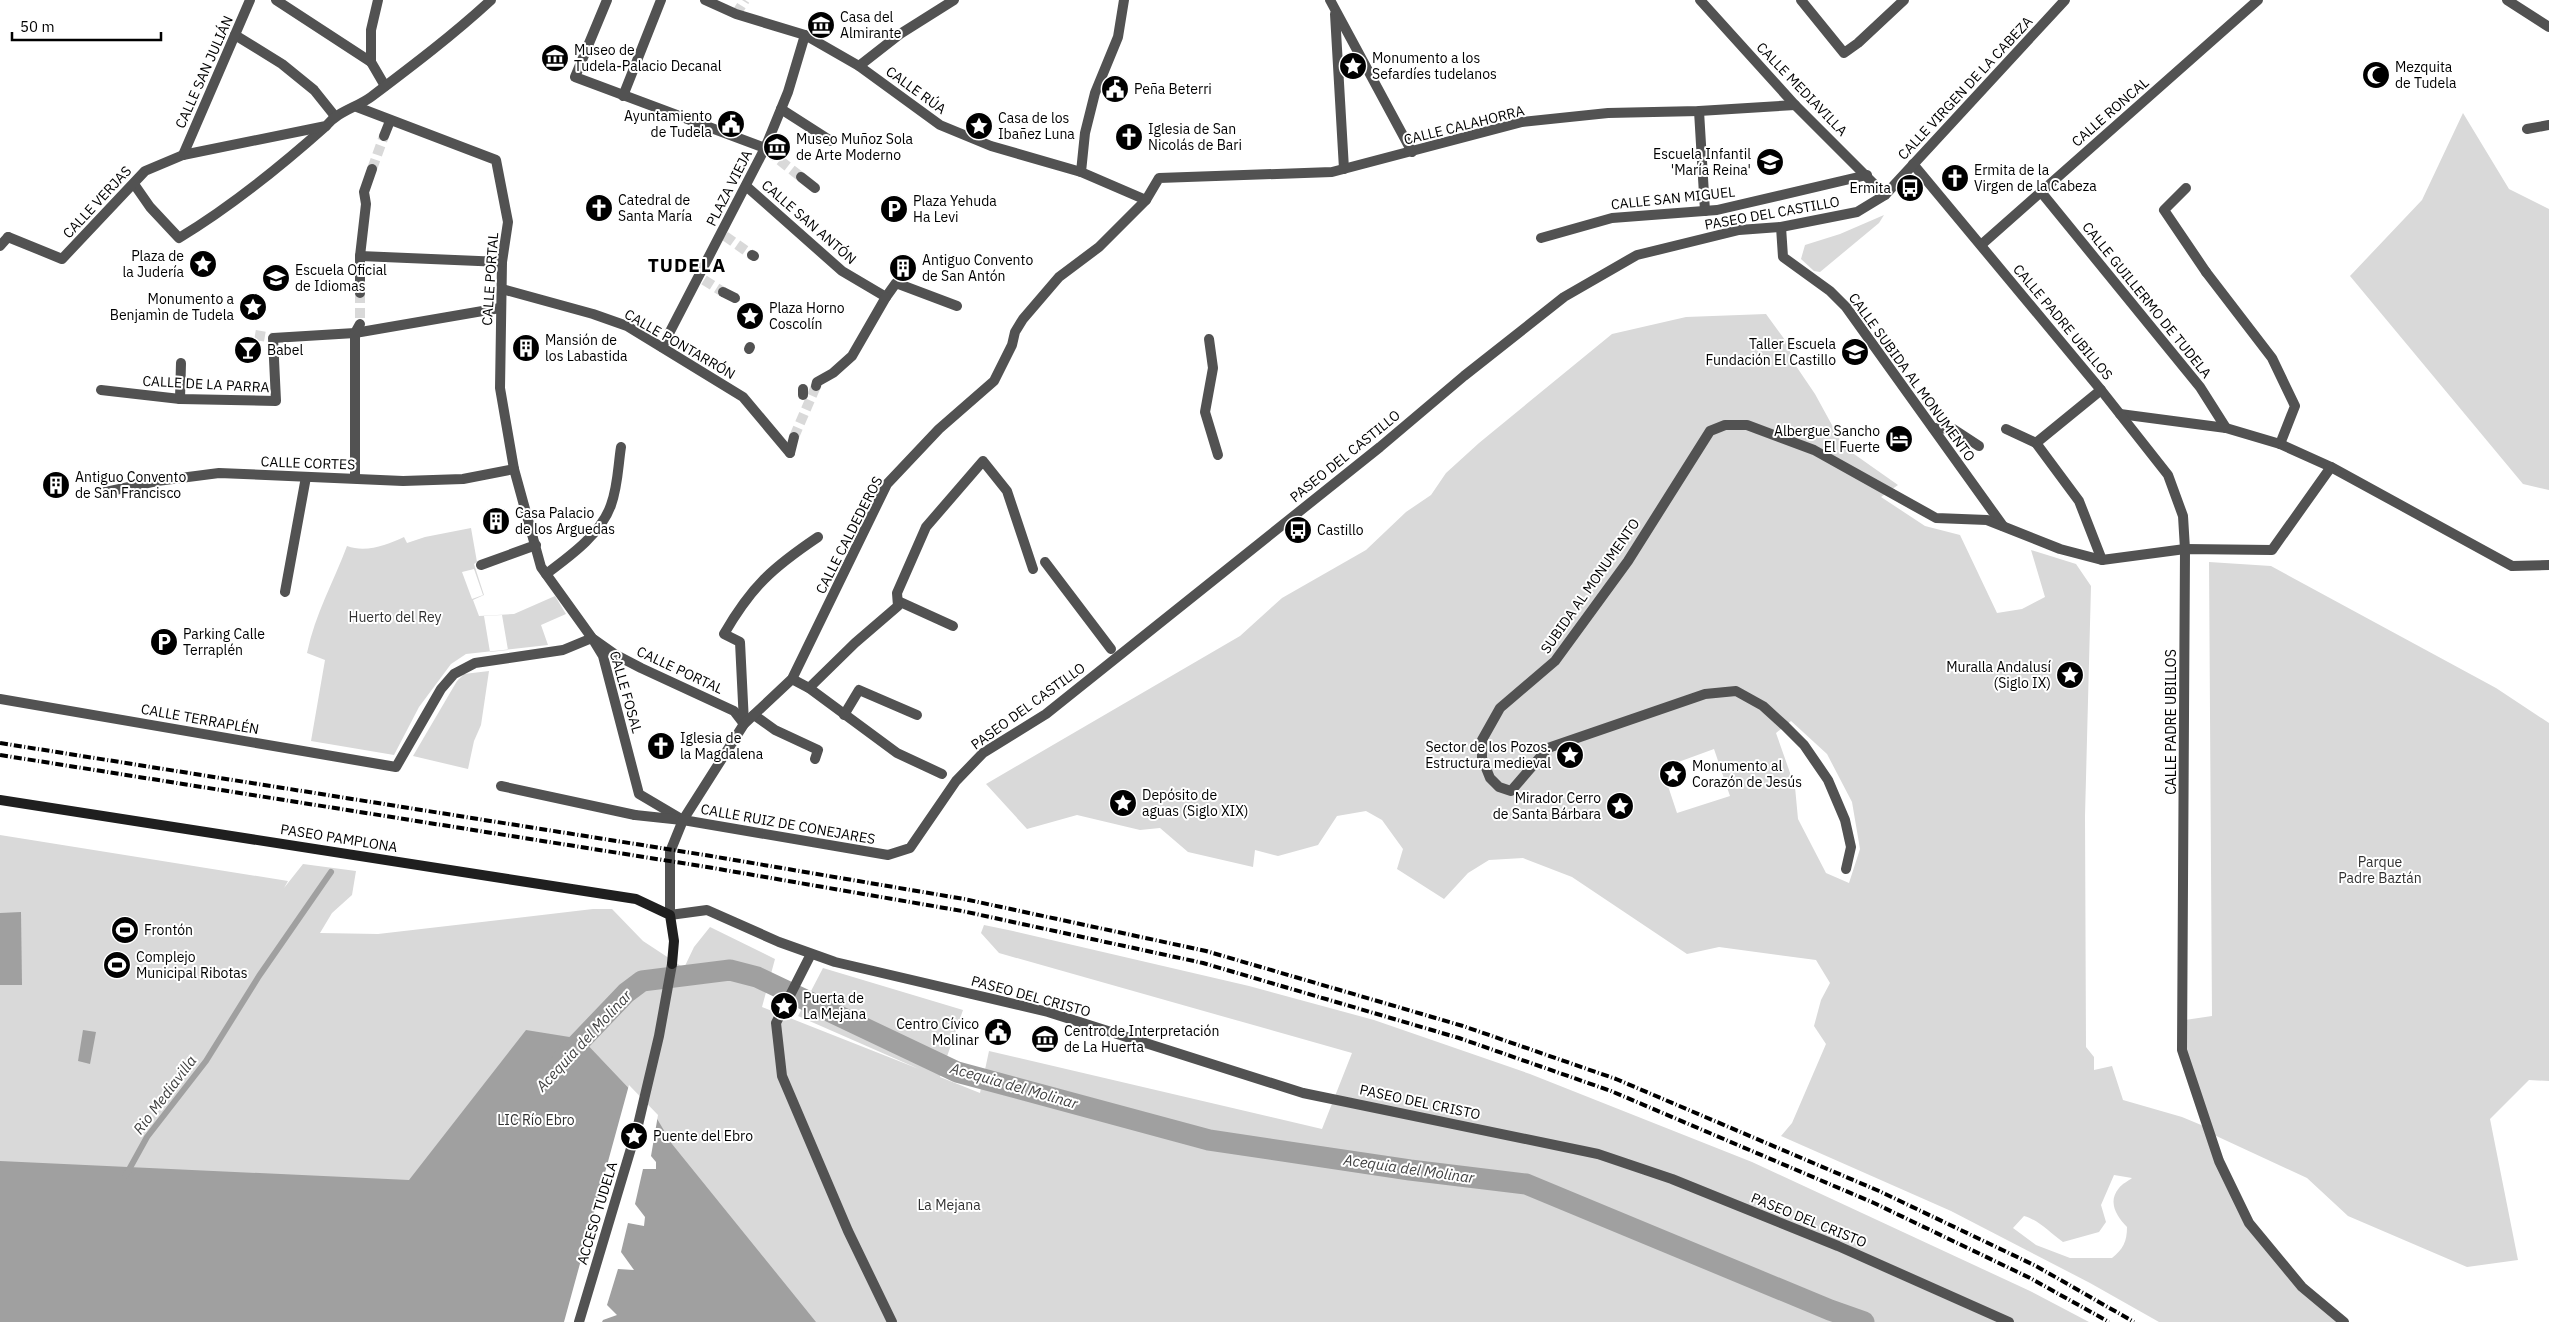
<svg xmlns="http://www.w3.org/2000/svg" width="2549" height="1322" font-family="'IBM Plex Sans',sans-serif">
<rect width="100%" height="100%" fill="#fff"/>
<g fill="#d9d9d9" fill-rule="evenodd">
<polygon points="2463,113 2509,189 2549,209 2549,490 2523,484 2350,276 2422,200"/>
<polygon points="1884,215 1879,223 1820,272 1814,271 1801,259 1805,245 1840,234"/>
<path d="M1766,314L1785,340L1796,366L1815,394L1844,447L1898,485L1881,497L1925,526L1960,535L1997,613L2022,609L2045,597L2031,550L2076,564L2091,586L2085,816L2086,1047L2094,1057V1070L2112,1066L2123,1100L2182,1117L2206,1127L2246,1223L2343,1322H2159L2090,1283L1951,1211L1781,1136L1792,1123L1826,1044L1814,1026L1821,1000L1830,983L1816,960L1719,947L1687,954L1572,877L1523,858L1489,860L1468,873L1444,899L1397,869L1403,849L1382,820L1366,811L1337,816L1318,845L1278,856L1255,850L1253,867L1188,852L1160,828L1140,830L1077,815L1027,829L986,784L1240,636L1282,598L1366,550L1406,512L1431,495L1446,473L1479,443L1612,334L1686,317ZM1791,721L1827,754L1852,802L1860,849L1849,883L1826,873L1798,819L1795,787L1776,733ZM1714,749L1730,796L1677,813L1662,768ZM2114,1175L2132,1178C2128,1181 2122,1184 2119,1188C2107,1202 2117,1217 2127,1227C2127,1242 2123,1249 2112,1258H2070L2036,1245L2013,1228L2024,1216C2039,1220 2050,1233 2063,1242L2099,1232L2106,1222L2101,1205Z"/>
<path d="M471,528L477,562L474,564L484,595L473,600L479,616L514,614L555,596L566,614L541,625L548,645L466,654L451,664L419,707L394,755L311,741L325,660L307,653C315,614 334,581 347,546C366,553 387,545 404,537L407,543L425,537ZM474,569L483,595L472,599L462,572ZM502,615L508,650L490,652L484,616Z"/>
<polygon points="2209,562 2271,566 2496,688 2549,723 2549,1081 2529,1080 2490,1119 2518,1260 2467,1267 2348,1216 2307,1178 2212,1134 2182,1050 2185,1020 2212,1016"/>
<polygon points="489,671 481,725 474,741 468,769 413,756 457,681 464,674"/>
<polygon points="0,835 288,881 284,888 303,864 356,871 352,895 332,913 320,933 378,934 593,909 612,909 643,941 684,968 694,947 710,927 775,959 762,1007 919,1069 798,1016 823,968 963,1010 940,1077 980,1093 989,1051 1322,1129 1352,1053 999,953 981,933 984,925 1013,931 1249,986 1374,1020 1530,1074 1752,1162 2030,1291 2089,1322 0,1322"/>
</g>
<g fill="#a0a0a0">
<polygon points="21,912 22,985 0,985 0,913"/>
<polygon points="83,1030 96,1032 90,1064 78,1061"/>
<polygon points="526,1030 582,1039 656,1117 672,1144 816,1322 0,1322 0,1161 409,1180"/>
</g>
<polygon fill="#fff" points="629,1085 658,1115 651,1156 656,1162 656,1169 643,1169 635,1204 645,1217 644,1226 628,1223 621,1252 634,1270 618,1269 607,1305 617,1315 603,1320 602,1322 564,1322"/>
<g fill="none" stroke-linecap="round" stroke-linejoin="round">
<polyline stroke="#a0a0a0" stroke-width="6" points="126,1175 147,1137 206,1061 259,976 331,872"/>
<polyline stroke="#a0a0a0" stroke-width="21" points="562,1060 626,993 642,981 730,970 757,977 957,1072 1209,1140 1410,1170 1526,1184 1830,1310 1864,1322"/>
<g stroke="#d9d9d9" stroke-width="10" stroke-dasharray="10 5" stroke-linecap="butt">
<polyline points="736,14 745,0"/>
<polyline points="372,169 384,136"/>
<polyline points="725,236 752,255"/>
<polyline points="704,280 723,292"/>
<polyline points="360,293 360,324"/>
<polyline points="255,335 273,338"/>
<polyline points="794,437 816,386"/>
</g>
<polyline stroke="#d9d9d9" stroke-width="10" stroke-dasharray="10 5" stroke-linecap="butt" points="768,151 801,177"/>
<g stroke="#525252" stroke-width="10">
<polyline points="276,0 371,62"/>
<polyline points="378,0 371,30 371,62 385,86"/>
<polyline points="607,0 575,77 765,148"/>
<polyline points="705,0 736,14 805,35 859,66 940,125 991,146 1081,172"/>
<polyline points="235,35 282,64 314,90 334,115"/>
<polyline points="859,66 900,34 954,0"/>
<polyline points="623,96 661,0"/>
<polyline points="357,107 496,160 508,222 502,262 500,388 514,469 541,567 592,638 616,655 641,668 734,711 744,724"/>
<polyline points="781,109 831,141"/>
<polyline points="384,136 390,121"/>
<polyline points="183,155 250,0"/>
<path d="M134,184L150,207L179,238C232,206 280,167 326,126"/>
<polyline points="746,186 842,271 886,297 896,283 957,306"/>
<polyline points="2186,188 2164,210 2206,272"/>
<path d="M8,237L62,259L145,171L183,155L326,126C338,111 356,108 371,97C412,66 453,35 491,0"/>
<polyline points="752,255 754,256"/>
<polyline points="360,256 502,262"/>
<polyline points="502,289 593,314 627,326 743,397 790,453"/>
<polyline points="723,292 735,298"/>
<polyline points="360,293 360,256 366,204 364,192 372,169"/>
<polyline points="1209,339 1213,368 1205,412 1218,455"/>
<polyline points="662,347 765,148 788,92 805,35"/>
<polyline points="749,349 750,347"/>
<polyline points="816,386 817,382 833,373 852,356 886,297"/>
<polyline points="803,389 803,395"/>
<polyline points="101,390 180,399 276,401 273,338 355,333 500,308"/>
<polyline points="180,399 181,363"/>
<polyline points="1933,428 1953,429 1979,446"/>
<polyline points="2006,429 2036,443"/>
<polyline points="790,453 794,437"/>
<polyline points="355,478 355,333 360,324"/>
<polyline points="101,493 157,481 219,473 403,481 463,479 514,469"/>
<polyline points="1045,562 1111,649"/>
<polyline points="481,565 536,545"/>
<path d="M546,574C570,556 601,534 611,505C618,486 618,466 621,447"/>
<polyline points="285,592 306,477"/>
<polyline points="898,601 953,626"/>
<polyline points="792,679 809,688 897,753 942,774"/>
<polyline points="809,688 855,643 898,606 897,593 926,527 983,461 1007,491 1033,569"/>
<polyline points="754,715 775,730 818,750 815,759"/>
<polyline points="844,715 859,690 917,715"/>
<path d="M744,723L740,642L724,634C752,586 772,568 818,537"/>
<polyline points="501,786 635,815"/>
</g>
<g stroke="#525252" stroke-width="10">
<polyline points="1124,0 1118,37 1095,93 1085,133 1081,172 1146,200"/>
<polyline points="1330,0 1412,152"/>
<polyline points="1700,0 1795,105 1885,195"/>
<polyline points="1801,0 1844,53 1858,43 1904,0"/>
<polyline points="2507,0 2549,27"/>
<polyline points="1335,14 1344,169"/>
<polyline points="1699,111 1705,211"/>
<polyline points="2527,129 2549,125"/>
<polyline points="765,148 768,151"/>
<polyline points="801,177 815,188"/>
<polyline points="2041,192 2200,387 2226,428"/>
<polyline points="1781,227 1783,257 1830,291 1846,307 2003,526"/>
<polyline points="1541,238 1612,218 1717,210 1867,175"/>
<polyline points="1981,245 2258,0"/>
<polyline points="0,246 8,237"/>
<polyline points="2206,272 2272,358 2295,406 2280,444"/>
<polyline points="2101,390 2036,443 2079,501 2102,560"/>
<polyline points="2120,414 2226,428 2280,444 2331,467 2512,566 2549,565"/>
<polyline points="0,699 396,767 441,689 454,674 475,663 563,650 592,638 603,656 639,794 683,820"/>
<polyline points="635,815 682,820"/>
<polyline points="683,820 744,724 792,679 887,484 939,429 994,381 1012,345 1015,332 1023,319 1059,277 1099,247 1146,200 1159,178 1332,172 1522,122 1608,113 1699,111 1795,105"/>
<polyline points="1846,869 1851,847 1845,820 1828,780 1804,745 1785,726 1763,706 1736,691 1705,694 1548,748 1511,791 1499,787 1490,778 1482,758 1482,740 1500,708 1555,661 1628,561 1710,431 1725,425 1747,425 1814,450 1936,518 1987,520 2060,549 2102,560 2185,549 2272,550 2331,467"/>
<polyline points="811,954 776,1023 782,1076 848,1231 892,1322"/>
<polyline points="579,1322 638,1125 659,1036 672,964"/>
</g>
<g stroke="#525252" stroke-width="10">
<polyline points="1913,164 2101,390 2168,475 2183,516 2185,549 2182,1050 2219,1161 2249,1223 2302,1287 2344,1322"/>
<polyline points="2009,1322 1838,1246 1672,1179 1598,1154 1303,1093 1048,1012 835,962 779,942 707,910 670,915 670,852 683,820 888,855 910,848 956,781 983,753 1046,714 1380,447 1464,376 1564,297 1637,255 1739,230 1781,227 1857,212 1885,195 2065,0"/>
</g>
<polyline stroke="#1f1f1f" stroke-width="10" points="0,800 636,899 670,915 674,941 672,964"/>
<g stroke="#000" stroke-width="4" stroke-dasharray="8 2.5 1 2.5" stroke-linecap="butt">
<polyline points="0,743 711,856 964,899 1206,951 1463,1026 1616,1079 1879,1191 2036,1266 2134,1322"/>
<polyline points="0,755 707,867 962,911 1203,963 1459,1038 1611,1091 1874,1203 2030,1278 2109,1322"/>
</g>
</g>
<defs>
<g id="museum-disc" transform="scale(1.4375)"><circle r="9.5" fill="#000" stroke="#fff"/><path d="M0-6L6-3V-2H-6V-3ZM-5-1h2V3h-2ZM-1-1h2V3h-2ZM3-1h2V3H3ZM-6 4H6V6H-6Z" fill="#fff"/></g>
<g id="sight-disc" transform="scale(1.4375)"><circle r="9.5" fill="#000" stroke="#fff"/><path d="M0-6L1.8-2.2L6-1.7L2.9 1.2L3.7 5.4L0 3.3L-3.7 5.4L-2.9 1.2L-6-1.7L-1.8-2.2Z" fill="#fff"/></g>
<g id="mosque-disc" transform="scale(1.4375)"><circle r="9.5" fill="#000" stroke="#fff"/><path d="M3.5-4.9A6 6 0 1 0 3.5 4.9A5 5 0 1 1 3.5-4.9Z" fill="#fff"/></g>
<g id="civic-disc" transform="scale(1.4375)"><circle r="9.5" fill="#000" stroke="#fff"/><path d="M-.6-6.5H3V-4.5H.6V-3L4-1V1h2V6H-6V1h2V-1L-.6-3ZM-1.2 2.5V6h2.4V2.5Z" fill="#fff"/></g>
<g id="church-disc" transform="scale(1.4375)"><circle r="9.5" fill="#000" stroke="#fff"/><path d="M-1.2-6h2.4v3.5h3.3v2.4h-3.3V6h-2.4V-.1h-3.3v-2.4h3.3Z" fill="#fff"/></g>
<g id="school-disc" transform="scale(1.4375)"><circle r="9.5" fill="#000" stroke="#fff"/><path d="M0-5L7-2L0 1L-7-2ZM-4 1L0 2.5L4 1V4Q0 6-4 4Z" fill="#fff"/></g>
<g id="bus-disc" transform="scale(1.4375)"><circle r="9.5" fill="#000" stroke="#fff"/><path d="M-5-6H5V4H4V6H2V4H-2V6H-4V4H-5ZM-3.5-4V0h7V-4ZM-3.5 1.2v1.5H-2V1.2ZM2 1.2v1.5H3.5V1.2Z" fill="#fff"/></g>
<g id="parking-disc" transform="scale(1.4375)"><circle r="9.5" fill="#000" stroke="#fff"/><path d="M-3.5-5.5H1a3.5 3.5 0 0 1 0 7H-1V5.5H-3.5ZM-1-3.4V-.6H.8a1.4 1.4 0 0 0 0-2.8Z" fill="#fff"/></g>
<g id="building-disc" transform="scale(1.4375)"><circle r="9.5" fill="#000" stroke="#fff"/><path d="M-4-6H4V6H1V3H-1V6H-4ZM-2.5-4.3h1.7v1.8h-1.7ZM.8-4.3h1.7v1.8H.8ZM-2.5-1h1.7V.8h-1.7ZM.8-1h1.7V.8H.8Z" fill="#fff"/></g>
<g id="university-disc" transform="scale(1.4375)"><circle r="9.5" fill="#000" stroke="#fff"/><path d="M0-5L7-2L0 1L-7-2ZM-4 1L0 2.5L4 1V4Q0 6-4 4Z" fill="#fff"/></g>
<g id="bar-disc" transform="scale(1.4375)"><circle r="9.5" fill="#000" stroke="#fff"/><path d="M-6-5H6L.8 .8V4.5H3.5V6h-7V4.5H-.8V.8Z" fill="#fff"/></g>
<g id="hotel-disc" transform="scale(1.4375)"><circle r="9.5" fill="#000" stroke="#fff"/><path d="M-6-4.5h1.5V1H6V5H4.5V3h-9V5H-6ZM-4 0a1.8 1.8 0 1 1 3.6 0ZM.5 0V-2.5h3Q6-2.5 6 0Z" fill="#fff"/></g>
<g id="stadium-disc" transform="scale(1.4375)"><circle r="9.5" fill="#000" stroke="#fff"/><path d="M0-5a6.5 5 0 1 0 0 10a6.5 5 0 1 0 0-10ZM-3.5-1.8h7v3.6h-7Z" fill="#fff"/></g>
</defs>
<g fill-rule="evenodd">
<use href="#museum-disc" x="821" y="25"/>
<use href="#museum-disc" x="555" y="58"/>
<use href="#sight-disc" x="1353" y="66"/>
<use href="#mosque-disc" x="2376" y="75"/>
<use href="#civic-disc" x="1115" y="89"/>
<use href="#civic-disc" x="731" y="124"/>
<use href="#sight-disc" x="979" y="126"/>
<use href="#church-disc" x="1129" y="137"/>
<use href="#museum-disc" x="777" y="147"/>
<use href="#school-disc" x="1770" y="162"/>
<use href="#church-disc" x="1955" y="178"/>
<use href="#bus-disc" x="1910" y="188"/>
<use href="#church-disc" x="599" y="208"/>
<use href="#parking-disc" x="894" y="209"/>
<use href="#sight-disc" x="203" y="264"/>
<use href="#building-disc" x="903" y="268"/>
<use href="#university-disc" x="276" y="278"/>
<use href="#sight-disc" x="253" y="307"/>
<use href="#sight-disc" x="750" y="316"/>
<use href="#building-disc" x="526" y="348"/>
<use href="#bar-disc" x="248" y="350"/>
<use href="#school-disc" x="1855" y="352"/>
<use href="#hotel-disc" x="1899" y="439"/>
<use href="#building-disc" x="56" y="485"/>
<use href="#building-disc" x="496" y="521"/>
<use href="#bus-disc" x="1298" y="530"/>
<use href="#parking-disc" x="164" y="642"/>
<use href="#sight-disc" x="2070" y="675"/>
<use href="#church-disc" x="661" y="746"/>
<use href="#sight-disc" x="1570" y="755"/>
<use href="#sight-disc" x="1673" y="774"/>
<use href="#sight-disc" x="1123" y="803"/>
<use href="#sight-disc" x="1620" y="806"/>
<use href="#stadium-disc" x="125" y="930"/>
<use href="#stadium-disc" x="117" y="965"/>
<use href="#sight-disc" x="784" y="1006"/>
<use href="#civic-disc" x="998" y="1032"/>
<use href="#museum-disc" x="1045" y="1039"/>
<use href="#sight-disc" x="634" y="1136"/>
</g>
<g text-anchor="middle" stroke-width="4" stroke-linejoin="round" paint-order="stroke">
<g font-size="14" fill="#000" stroke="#fff" text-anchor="start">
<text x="840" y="22">Casa del<tspan x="840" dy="16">Almirante</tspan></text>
<text x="574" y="55">Museo de<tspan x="574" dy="16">Tudela-Palacio Decanal</tspan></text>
<text x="1372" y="63">Monumento a los<tspan x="1372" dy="16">Sefardíes tudelanos</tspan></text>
<text x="2395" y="72">Mezquita<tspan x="2395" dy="16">de Tudela</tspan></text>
<text x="1134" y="94">Peña Beterri</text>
<text x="712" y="121" text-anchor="end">Ayuntamiento<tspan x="712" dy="16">de Tudela</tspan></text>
<text x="998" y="123">Casa de los<tspan x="998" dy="16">Ibañez Luna</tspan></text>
<text x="1148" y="134">Iglesia de San<tspan x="1148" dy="16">Nicolás de Bari</tspan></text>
<text x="796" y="144">Museo Muñoz Sola<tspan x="796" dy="16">de Arte Moderno</tspan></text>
<text x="1751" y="159" text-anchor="end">Escuela Infantil<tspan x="1751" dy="16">'María Reina'</tspan></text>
<text x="1974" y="175">Ermita de la<tspan x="1974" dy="16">Virgen de la Cabeza</tspan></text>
<text x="1891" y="193" text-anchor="end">Ermita</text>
<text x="618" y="205">Catedral de<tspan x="618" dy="16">Santa María</tspan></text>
<text x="913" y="206">Plaza Yehuda<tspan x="913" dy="16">Ha Levi</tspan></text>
<text x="184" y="261" text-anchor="end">Plaza de<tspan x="184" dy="16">la Judería</tspan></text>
<text x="922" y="265">Antiguo Convento<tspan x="922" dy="16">de San Antón</tspan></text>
<text x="295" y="275">Escuela Oficial<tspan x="295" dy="16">de Idiomas</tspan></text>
<text x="234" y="304" text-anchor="end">Monumento a<tspan x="234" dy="16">Benjamìn de Tudela</tspan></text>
<text x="769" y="313">Plaza Horno<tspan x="769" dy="16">Coscolín</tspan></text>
<text x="545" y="345">Mansión de<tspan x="545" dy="16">los Labastida</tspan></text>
<text x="1836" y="349" text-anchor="end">Taller Escuela<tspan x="1836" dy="16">Fundación El Castillo</tspan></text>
<text x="267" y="355">Babel</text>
<text x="1880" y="436" text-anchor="end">Albergue Sancho<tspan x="1880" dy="16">El Fuerte</tspan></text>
<text x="75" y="482">Antiguo Convento<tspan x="75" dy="16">de San Francisco</tspan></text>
<text x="515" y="518">Casa Palacio<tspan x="515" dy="16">de los Arguedas</tspan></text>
<text x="1317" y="535">Castillo</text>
<text x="183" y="639">Parking Calle<tspan x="183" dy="16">Terraplén</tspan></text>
<text x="2051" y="672" text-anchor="end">Muralla Andalusí<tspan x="2051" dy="16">(Siglo IX)</tspan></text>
<text x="680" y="743">Iglesia de<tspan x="680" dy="16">la Magdalena</tspan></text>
<text x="1551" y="752" text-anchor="end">Sector de los Pozos.<tspan x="1551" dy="16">Estructura medieval</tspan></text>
<text x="1692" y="771">Monumento al<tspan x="1692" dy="16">Corazón de Jesús</tspan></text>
<text x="1142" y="800">Depósito de<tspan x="1142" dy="16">aguas (Siglo XIX)</tspan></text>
<text x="1601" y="803" text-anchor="end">Mirador Cerro<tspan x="1601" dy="16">de Santa Bárbara</tspan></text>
<text x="144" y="935">Frontón</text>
<text x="136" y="962">Complejo<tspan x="136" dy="16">Municipal Ribotas</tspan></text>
<text x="803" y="1003">Puerta de<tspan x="803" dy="16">La Mejana</tspan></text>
<text x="979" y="1029" text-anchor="end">Centro Cívico<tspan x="979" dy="16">Molinar</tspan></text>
<text x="1064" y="1036">Centro de Interpretación<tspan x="1064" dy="16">de La Huerta</tspan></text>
<text x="653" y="1141">Puente del Ebro</text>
</g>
<g font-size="14" fill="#000" stroke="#fff">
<text transform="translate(204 72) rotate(-66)" y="5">CALLE SAN JULIÁN</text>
<text transform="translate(1965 88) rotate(-47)" y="5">CALLE VIRGEN DE LA CABEZA</text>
<text transform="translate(1802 89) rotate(46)" y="5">CALLE MEDIAVILLA</text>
<text transform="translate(916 90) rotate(36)" y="5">CALLE RÚA</text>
<text transform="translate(2110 112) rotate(-41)" y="5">CALLE RONCAL</text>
<text transform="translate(1464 125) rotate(-14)" y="5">CALLE CALAHORRA</text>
<text transform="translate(729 188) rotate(-63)" y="5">PLAZA VIEJA</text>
<text transform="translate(1673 198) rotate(-6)" y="5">CALLE SAN MIGUEL</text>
<text transform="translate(97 202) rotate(-47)" y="5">CALLE VERJAS</text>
<text transform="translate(1772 213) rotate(-10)" y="5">PASEO DEL CASTILLO</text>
<text transform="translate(809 222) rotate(41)" y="5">CALLE SAN ANTÓN</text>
<text transform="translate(490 279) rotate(-86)" y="5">CALLE PORTAL</text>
<text transform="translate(2147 300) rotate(51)" y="5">CALLE GUILLERMO DE TUDELA</text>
<text transform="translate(2063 322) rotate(50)" y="5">CALLE PADRE UBILLOS</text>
<text transform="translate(680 344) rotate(30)" y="5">CALLE PONTARRÓN</text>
<text transform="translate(1912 377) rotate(54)" y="5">CALLE SUBIDA AL MONUMENTO</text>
<text transform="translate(206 384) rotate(3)" y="5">CALLE DE LA PARRA</text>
<text transform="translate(1345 456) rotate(-39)" y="5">PASEO DEL CASTILLO</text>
<text transform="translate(308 463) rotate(2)" y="5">CALLE CORTES</text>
<text transform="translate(849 535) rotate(-63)" y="5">CALLE CALDEDEROS</text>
<text transform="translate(1590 586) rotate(-55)" y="5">SUBIDA AL MONUMENTO</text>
<text transform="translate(680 670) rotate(25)" y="5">CALLE PORTAL</text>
<text transform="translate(626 692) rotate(74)" y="5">CALLE FOSAL</text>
<text transform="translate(1028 706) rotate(-36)" y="5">PASEO DEL CASTILLO</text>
<text transform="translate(200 719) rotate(10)" y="5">CALLE TERRAPLÉN</text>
<text transform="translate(2171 722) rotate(-90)" y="5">CALLE PADRE UBILLOS</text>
<text transform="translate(788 824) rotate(10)" y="5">CALLE RUIZ DE CONEJARES</text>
<text transform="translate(339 838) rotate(9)" y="5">PASEO PAMPLONA</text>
<text transform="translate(1031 996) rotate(15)" y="5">PASEO DEL CRISTO</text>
<text transform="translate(1420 1102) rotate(12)" y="5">PASEO DEL CRISTO</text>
<text transform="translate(597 1213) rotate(-73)" y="5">ACCESO TUDELA</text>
<text transform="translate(1809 1220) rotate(22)" y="5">PASEO DEL CRISTO</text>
</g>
<g font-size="14" fill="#303030" stroke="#fff">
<text x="395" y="622">Huerto del Rey</text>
<text x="2380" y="867">Parque<tspan x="2380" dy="16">Padre Baztán</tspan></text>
<text x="536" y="1125">LIC Río Ebro</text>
<text x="949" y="1210">La Mejana</text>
</g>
<g font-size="15" font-style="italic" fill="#414141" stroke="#fff">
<text transform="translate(584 1041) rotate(-47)" y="5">Acequia del Molinar</text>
<text transform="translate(1014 1086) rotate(16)" y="5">Acequia del Molinar</text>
<text transform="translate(165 1095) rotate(-53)" y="5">Rio Mediavilla</text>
<text transform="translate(1409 1169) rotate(8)" y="5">Acequia del Molinar</text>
</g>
<g font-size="19" font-weight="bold" letter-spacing="1" fill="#000" stroke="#fff">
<text x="687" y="272">TUDELA</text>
</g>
</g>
<path d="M12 32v8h149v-8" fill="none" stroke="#000000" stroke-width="2.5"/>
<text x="20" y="32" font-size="15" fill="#000000" stroke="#ffffff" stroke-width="4" paint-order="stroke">50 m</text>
</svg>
